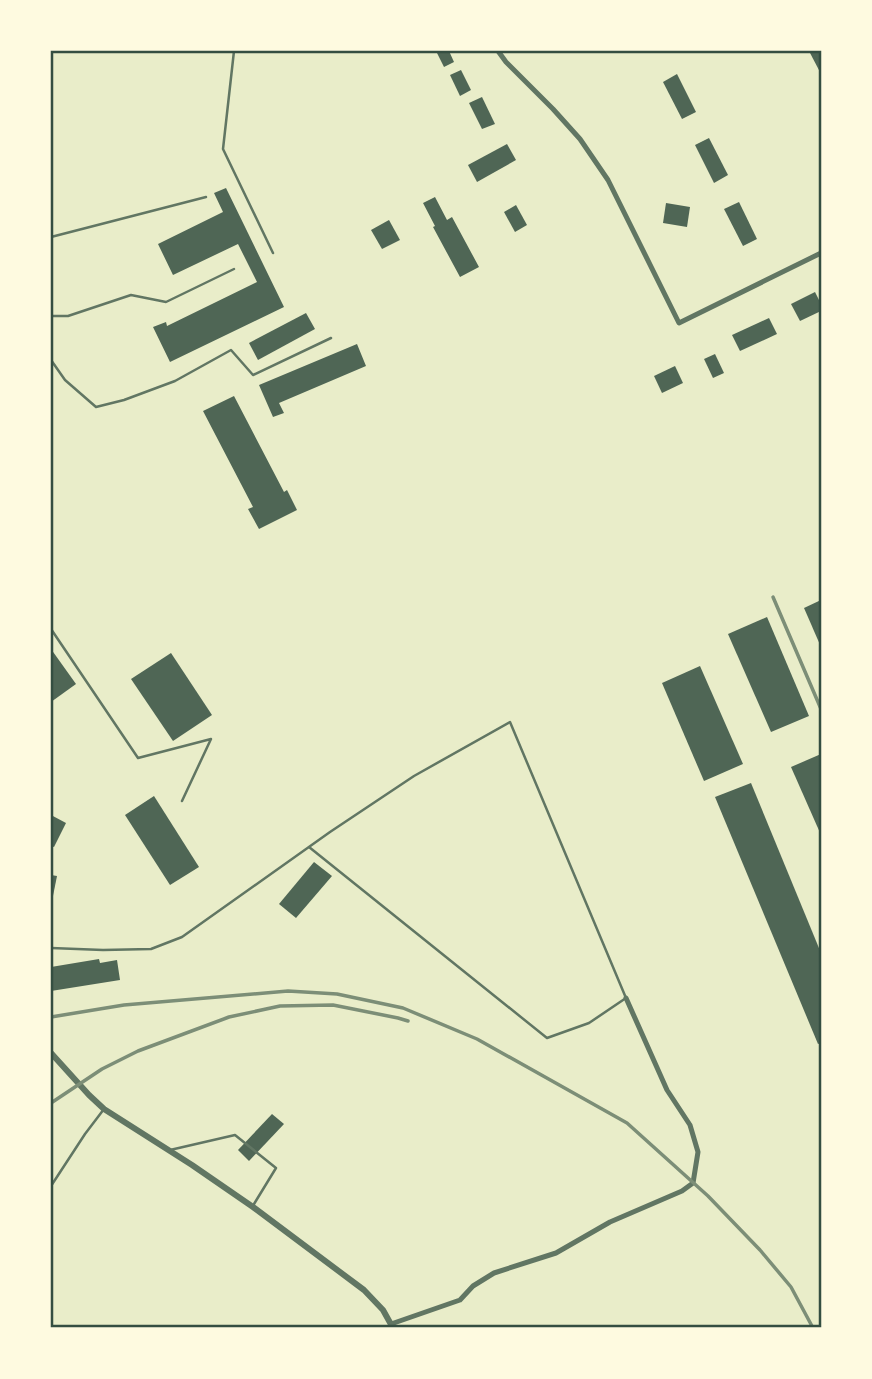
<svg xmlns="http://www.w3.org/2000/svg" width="872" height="1379" font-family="Ubuntu,sans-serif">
<rect width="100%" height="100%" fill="#e9edc9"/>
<g fill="#4f6655">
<polygon points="436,51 449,51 454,62 444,67"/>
<polygon points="809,51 821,51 821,74"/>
<polygon points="461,70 471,90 460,96 450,75"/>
<polygon points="677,74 696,112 682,119 663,82"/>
<polygon points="482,97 495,124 482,129 469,103"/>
<polygon points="709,138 728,175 714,183 695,145"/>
<polygon points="507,144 516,160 477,182 468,165"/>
<polygon points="226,188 284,307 170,362 153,327 166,322 167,326 257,282 238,244 173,275 158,244 223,212 214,193"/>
<polygon points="435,197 447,220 452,217 479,267 460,277 433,227 435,226 423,203"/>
<polygon points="739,202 757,239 743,246 724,209"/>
<polygon points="666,203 690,207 687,227 663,223"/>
<polygon points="516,205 527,225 515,232 504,212"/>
<polygon points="389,220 400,240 382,249 371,230"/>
<polygon points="815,292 821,304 821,311 800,321 791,304"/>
<polygon points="306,313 315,329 258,360 249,343"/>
<polygon points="769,318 777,334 740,351 732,335"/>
<polygon points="357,344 366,366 279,403 284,413 273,417 259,385"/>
<polygon points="715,354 724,373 713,378 704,359"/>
<polygon points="675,366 683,383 662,393 654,376"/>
<polygon points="234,396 284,492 287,490 297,510 259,529 248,509 253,507 203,411"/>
<polygon points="821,600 821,647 804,608"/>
<polygon points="767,617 809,716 771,732 728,634"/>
<polygon points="51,649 76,684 51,702"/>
<polygon points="171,653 212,715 173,741 131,679"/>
<polygon points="700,666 743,764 704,781 662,683"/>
<polygon points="821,754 821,835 791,767"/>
<polygon points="751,783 821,953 821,1043 818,1044 715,797"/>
<polygon points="154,796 199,867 170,885 125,815"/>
<polygon points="51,815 66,823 54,847 51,846"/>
<polygon points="314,862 332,876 296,918 279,904"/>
<polygon points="51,875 57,876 52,901 51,901"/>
<polygon points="99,959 100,963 117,960 120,980 51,991 51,967"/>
<polygon points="272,1114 284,1124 249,1161 238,1150"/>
</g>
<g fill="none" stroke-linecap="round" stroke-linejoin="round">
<g stroke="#617663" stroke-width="2.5">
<polyline points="234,51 223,149 273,253"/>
<polyline points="51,237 206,197"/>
<polyline points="51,316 68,316 131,295 166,302 234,269"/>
<polyline points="51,360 65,380 96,407 124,400 175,381 231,350 253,375 331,338"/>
<polyline points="51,629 138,758 211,739 182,801"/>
<polyline points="51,948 103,950 151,949 182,937 330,832 414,776 510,722 626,998 589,1023 547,1038 309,847"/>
<polyline points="170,1150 235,1135 276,1168 254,1204"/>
<polyline points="51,1186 85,1134 104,1109"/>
</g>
<g stroke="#617663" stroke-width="5">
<polyline points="498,51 506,62 553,109 580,139 608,180 679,323 821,253"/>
<polyline points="391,1324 460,1300 473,1286 494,1273 556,1253 610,1222 682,1191 693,1183 698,1152 690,1125 667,1090 626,998"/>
</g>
<polyline stroke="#617663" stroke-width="6" points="51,1053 89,1095 104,1109 192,1165 253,1207 364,1290 383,1310 393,1328"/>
<g stroke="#7c8e77" stroke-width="3.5">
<polyline points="773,597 821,709"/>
<polyline points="51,1017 124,1005 288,991 337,994 403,1008 477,1039 627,1123 708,1196 760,1250 791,1287 813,1328"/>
<polyline points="51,1103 102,1069 138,1051 229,1017 280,1006 333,1005 398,1018 408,1021"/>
</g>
</g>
<rect width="872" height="1379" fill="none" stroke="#fefae0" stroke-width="105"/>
<rect x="52" y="52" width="768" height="1274" fill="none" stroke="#344e41" stroke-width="2.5"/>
</svg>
